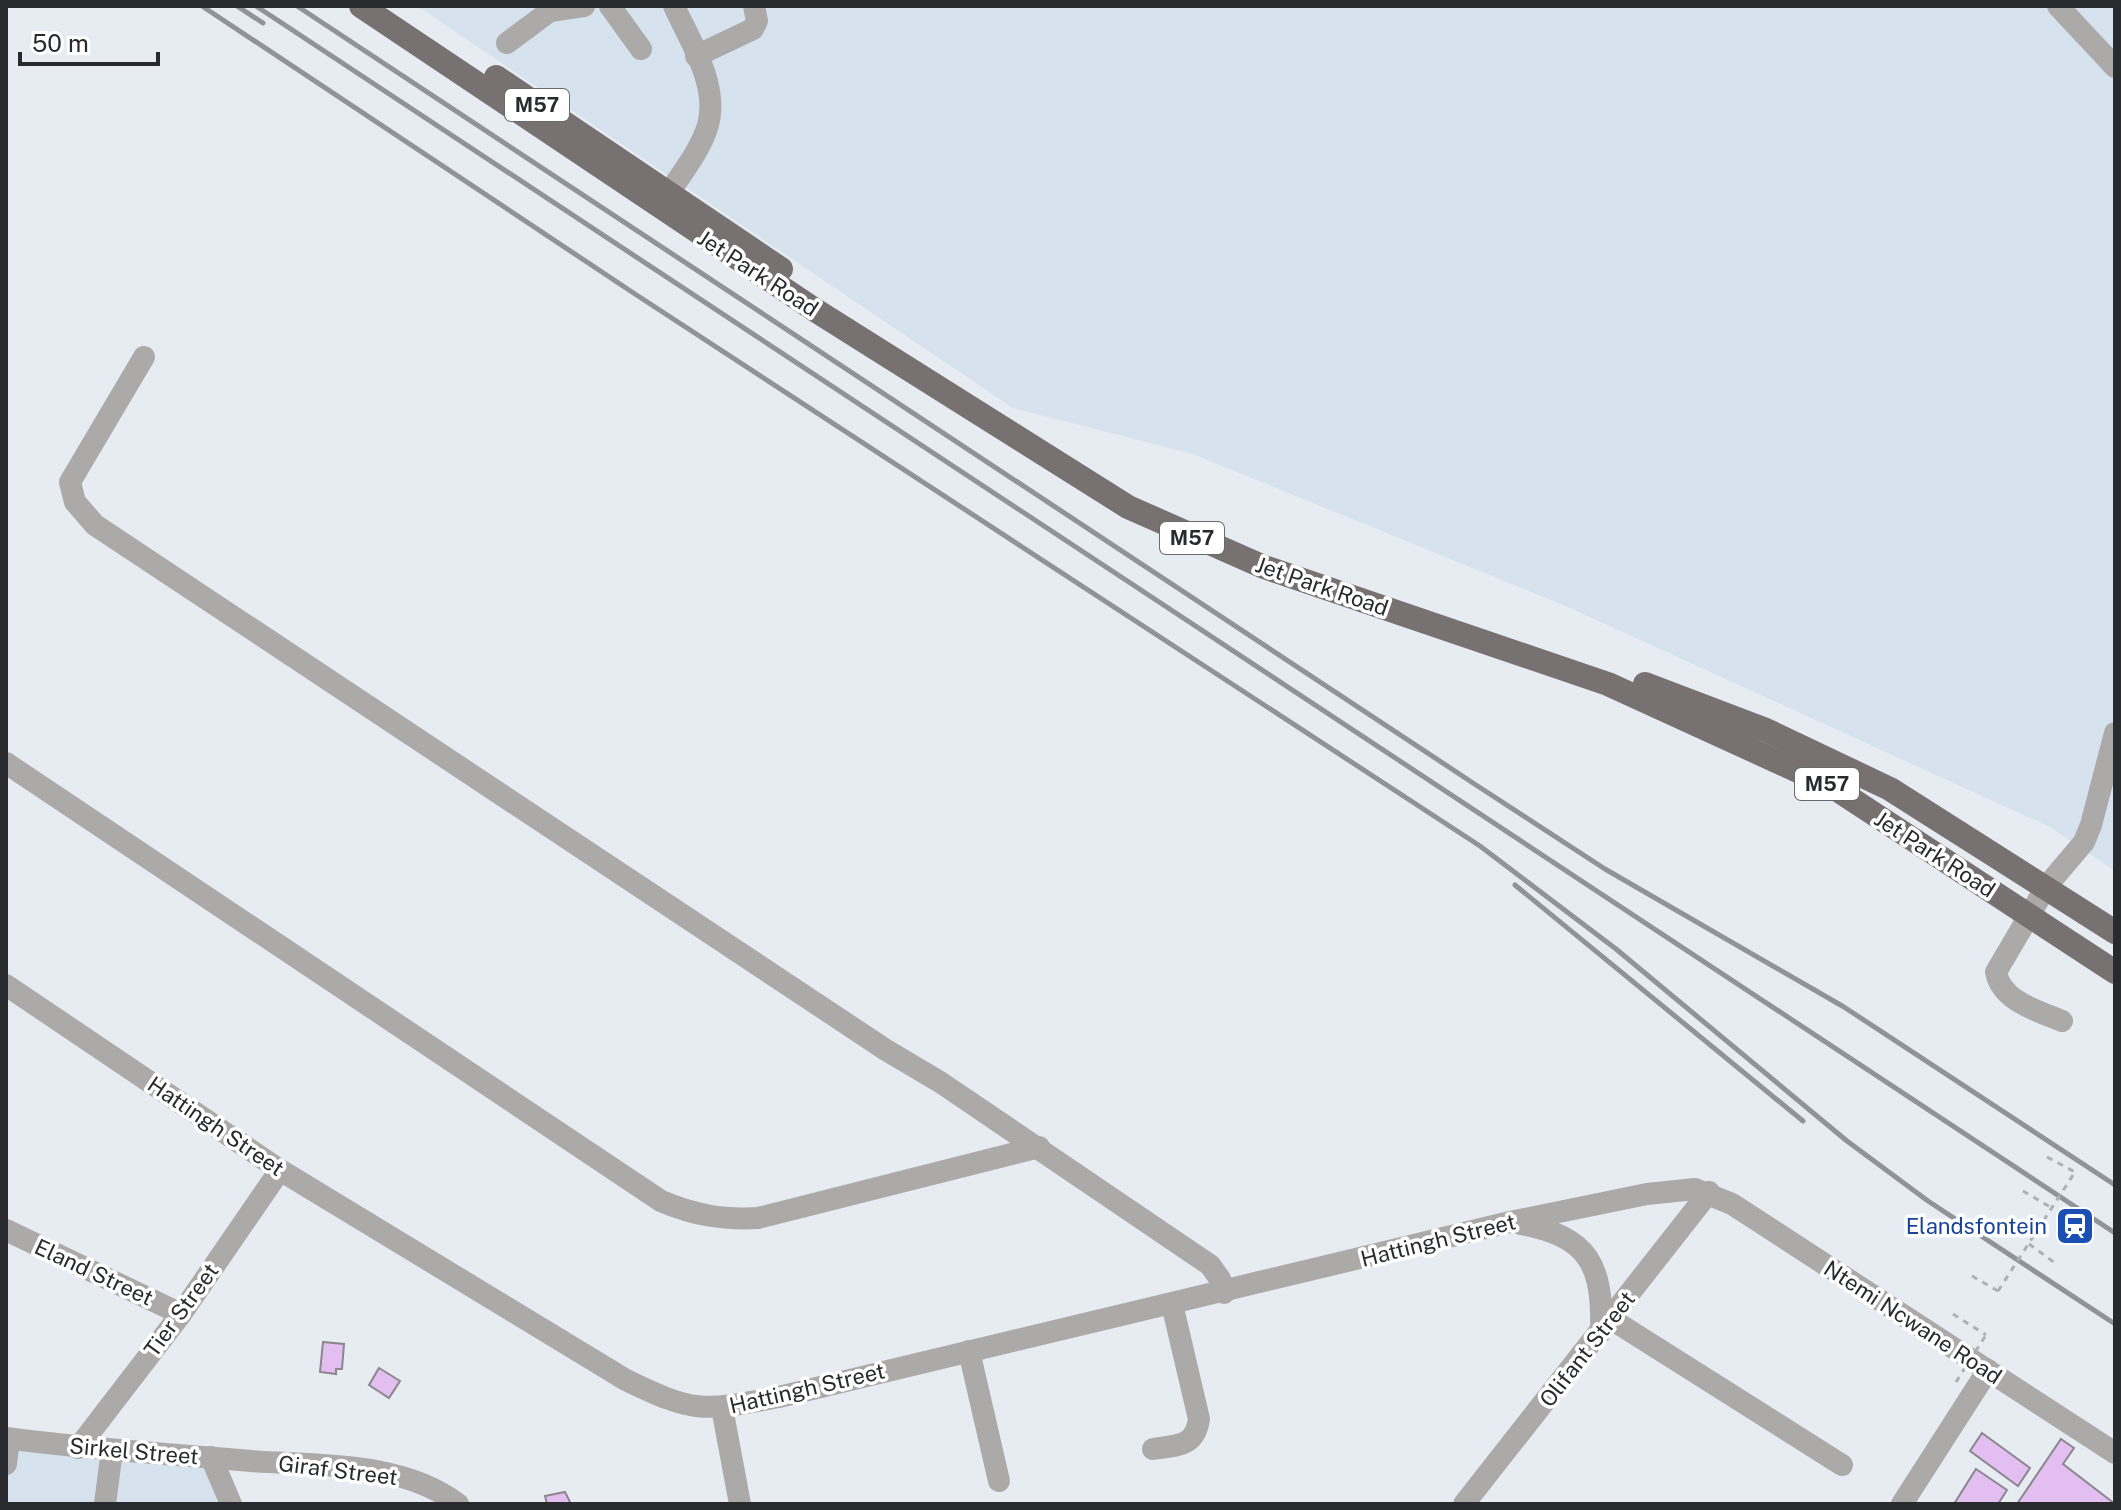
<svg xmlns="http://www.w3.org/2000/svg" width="2121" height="1510" font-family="'Public Sans',sans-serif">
<rect width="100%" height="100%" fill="#e6ecf2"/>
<g fill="#d6e2ee">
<polygon points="417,6 2115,6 2115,871 2050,827 1568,607 1193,454 1013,408"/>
<polygon points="6,1438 211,1457 231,1504 6,1504"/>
</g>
<g fill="#e3bef1" stroke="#8b878d" stroke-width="2">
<polygon points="323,1342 344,1344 342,1369 336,1369 336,1374 320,1372"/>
<polygon points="379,1368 400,1381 389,1398 369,1385"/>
<polygon points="1982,1433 2030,1468 2018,1486 1970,1451"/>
<polygon points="2061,1439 2074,1448 2063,1464 2115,1504 2017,1504"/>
<polygon points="1976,1469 2007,1490 1998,1504 1954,1504"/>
<polygon points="565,1492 571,1504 547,1504 545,1496"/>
</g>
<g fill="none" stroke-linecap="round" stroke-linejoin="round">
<g stroke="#acb1b6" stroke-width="3" stroke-dasharray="6 6" stroke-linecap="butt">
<polyline points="2047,1157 2075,1172"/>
<polyline points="2023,1191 2052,1208"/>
<polyline points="2029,1244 2055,1263"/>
<polyline points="1972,1276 1998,1291"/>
<polyline points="1953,1314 1986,1335"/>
</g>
<g stroke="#aca9a9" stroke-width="22">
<polyline points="610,6 641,49"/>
<polyline points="2058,6 2115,67"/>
<polyline points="507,43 550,11 584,6"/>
<polyline points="696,56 753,29 757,21 754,6"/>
<path d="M660,206C675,182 700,153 708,125C719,85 690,41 674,6"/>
<polyline points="144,357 70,482 75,502 95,525 886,1050 940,1082 1210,1265 1220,1279 1224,1293"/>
<path d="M6,763L661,1201C694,1215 722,1220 758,1218L1039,1147"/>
<path d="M6,985L280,1170L626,1380C696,1414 703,1411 779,1397L1510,1222L1647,1194L1695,1189L1732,1204L2115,1453"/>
<path d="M2062,1021C2038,1011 2001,1001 1996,972L2046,887L2084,842L2091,825L2115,733"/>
<path d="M1521,1224C1590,1237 1603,1266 1601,1332"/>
<polyline points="6,1230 181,1314"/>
<polyline points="1611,1319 1842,1465"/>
<polyline points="969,1351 999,1481"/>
<polyline points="722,1408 740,1504"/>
<path d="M6,1438C87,1449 169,1454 251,1461C319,1466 401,1461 458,1504"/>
<polyline points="78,1448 181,1314 280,1170"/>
<path d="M1153,1449C1178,1445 1195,1447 1199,1419L1172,1304"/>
<polyline points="211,1457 231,1504"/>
<polyline points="6,1464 9,1439"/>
<polyline points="105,1504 112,1450"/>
<polyline points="1464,1504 1709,1192"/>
<polyline points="1902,1504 1988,1370"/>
</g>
<g stroke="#787172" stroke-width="24">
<polyline points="361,6 815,310 1128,507 1264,567 1608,684 1833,787 2115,972"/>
<polyline points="496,77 781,269"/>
<polyline points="1645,684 1766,730 1890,789 2115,932"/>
</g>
<g stroke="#909498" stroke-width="5">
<polyline points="202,6 635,294 1480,846 1616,949 1847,1141 1928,1201 2115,1324"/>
<polyline points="237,6 263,23"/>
<polyline points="256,6 2115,1233"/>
<polyline points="297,6 1476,785 1605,869 1844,1007 2115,1185"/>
<polyline points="1515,885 1803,1121"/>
</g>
<g stroke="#acb1b6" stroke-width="3" stroke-dasharray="6 6" stroke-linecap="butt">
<polyline points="1998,1291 2075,1172"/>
<polyline points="1956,1382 1986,1335"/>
</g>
</g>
<defs>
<g id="station-square" transform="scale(2)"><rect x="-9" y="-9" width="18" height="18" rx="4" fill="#1a4fb4" stroke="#fff"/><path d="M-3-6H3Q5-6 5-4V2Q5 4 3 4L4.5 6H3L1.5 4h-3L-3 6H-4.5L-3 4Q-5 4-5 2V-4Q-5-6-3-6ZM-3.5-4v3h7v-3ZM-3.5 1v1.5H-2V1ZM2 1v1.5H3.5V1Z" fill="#fff"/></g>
</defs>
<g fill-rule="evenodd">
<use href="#station-square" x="2075" y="1226"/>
</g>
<g text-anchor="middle" stroke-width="7" stroke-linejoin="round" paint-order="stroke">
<g fill="#fff" stroke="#686a6c" stroke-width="2">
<rect x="505" y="89" width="64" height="32" rx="6"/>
<rect x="1160" y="522" width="64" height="32" rx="6"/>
<rect x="1795" y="768" width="64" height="32" rx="6"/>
</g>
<g font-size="20" font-weight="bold" fill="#282a2d">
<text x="537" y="112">M57</text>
<text x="1192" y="545">M57</text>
<text x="1827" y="791">M57</text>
</g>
<g font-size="22" fill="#282a2d" stroke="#fff">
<text transform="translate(758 273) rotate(33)" y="8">Jet Park Road</text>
<text transform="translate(1322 586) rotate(19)" y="8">Jet Park Road</text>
<text transform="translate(1935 854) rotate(33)" y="8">Jet Park Road</text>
<text transform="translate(216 1126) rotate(34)" y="8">Hattingh Street</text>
<text transform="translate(1438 1240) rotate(-14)" y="8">Hattingh Street</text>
<text transform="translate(94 1272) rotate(25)" y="8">Eland Street</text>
<text transform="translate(181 1310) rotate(-54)" y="8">Tier Street</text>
<text transform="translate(1913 1322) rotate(33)" y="8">Ntemi Ncwane Road</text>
<text transform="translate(1587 1349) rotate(-52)" y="8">Olifant Street</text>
<text transform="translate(807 1388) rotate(-13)" y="8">Hattingh Street</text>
<text transform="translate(134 1451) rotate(5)" y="8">Sirkel Street</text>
<text transform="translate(338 1470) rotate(7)" y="8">Giraf Street</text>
</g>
<g font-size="22" fill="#164399" stroke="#fff" text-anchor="end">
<text x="2047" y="1234">Elandsfontein</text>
</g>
</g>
<rect width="2121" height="1510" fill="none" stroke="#282a2d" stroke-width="16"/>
<path d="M20 52v12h138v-12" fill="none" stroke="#282a2d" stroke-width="4"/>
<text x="32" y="52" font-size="24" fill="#282a2d" stroke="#ffffff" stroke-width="6" paint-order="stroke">50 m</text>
</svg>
